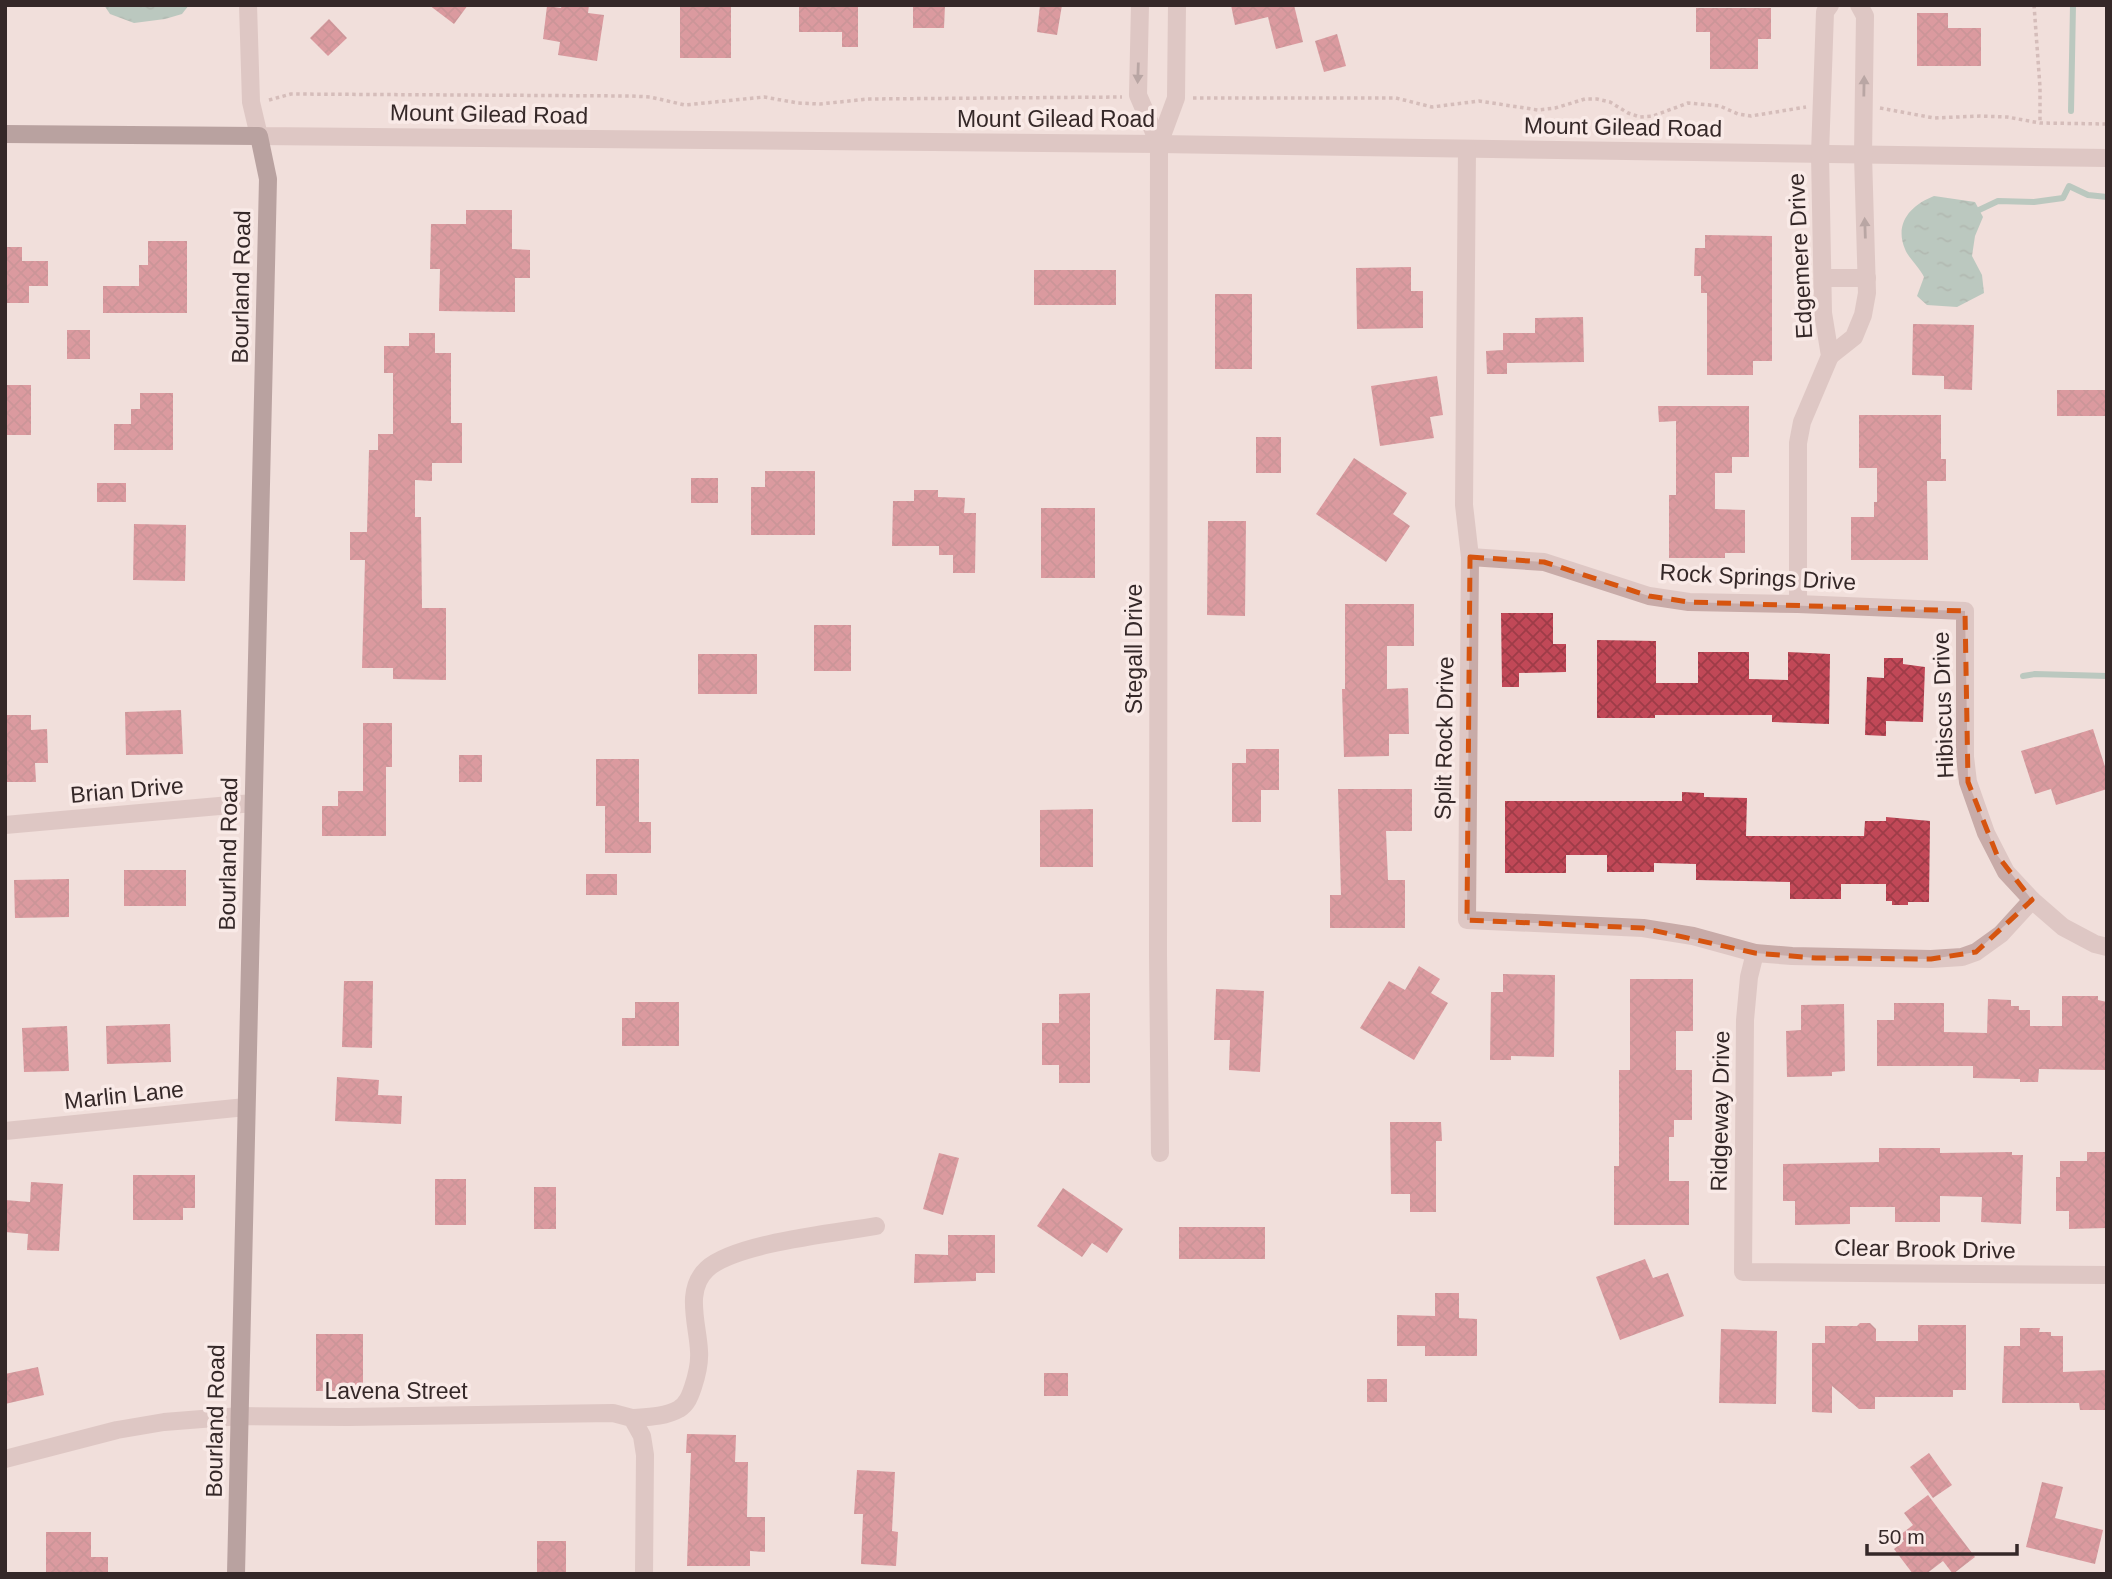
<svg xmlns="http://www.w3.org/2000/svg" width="2112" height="1579" font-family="Helvetica,sans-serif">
<defs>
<pattern id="water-ripples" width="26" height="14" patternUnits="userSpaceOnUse" patternTransform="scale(1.75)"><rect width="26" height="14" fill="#7bad9d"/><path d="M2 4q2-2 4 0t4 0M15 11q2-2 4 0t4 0" fill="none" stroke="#668d80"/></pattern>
<pattern id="building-cross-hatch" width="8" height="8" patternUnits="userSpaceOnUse" patternTransform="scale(1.75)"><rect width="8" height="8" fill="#c14857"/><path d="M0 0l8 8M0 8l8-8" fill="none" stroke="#9e3c48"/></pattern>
</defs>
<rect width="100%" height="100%" fill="#f1dfdb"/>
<g fill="url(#water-ripples)">
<polygon points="104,5 189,5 182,14 165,19 134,23 110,14"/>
<path d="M1934,196L1975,202L1983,217L1975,236L1972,256L1982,275L1984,293L1957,307L1927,305L1917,296L1924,277C1920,268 1907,256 1905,249C1894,223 1911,205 1934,196Z"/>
</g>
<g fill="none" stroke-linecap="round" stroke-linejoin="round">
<g stroke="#7bad9d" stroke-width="6">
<polyline points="2071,111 2073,5"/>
<polyline points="1979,210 1998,201 2034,202 2063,198 2069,186 2088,195 2107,197"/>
<polyline points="2023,676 2035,674 2107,676"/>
</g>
</g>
<g fill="url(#building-cross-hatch)">
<polygon points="429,5 468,5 454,24"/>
<polygon points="562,5 589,5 588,13 604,15 597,61 558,55 560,42 543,39 547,6 561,8"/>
<polygon points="680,5 731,7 731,58 680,58"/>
<polygon points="799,5 858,5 858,47 842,47 842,32 799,32"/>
<polygon points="913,5 945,5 944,28 913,28"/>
<polygon points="1040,5 1062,5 1057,35 1037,32"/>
<polygon points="1231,5 1294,5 1303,42 1276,49 1268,17 1235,25"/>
<polygon points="1696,8 1771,8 1771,39 1758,39 1758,69 1710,69 1710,32 1696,32"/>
<polygon points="1917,13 1948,13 1948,28 1981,28 1981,66 1917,66"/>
<polygon points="329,19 347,38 328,56 310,38"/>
<polygon points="1337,34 1346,66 1324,72 1315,41"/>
<polygon points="466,210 512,210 512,249 530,250 530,278 515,278 515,312 439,311 440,269 430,269 431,224 466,224"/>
<polygon points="1705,235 1772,236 1772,361 1753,361 1753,375 1707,375 1707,293 1701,293 1701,276 1694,276 1695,248 1705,248"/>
<polygon points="148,241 187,241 187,313 103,313 103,286 139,286 139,265 148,265"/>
<polygon points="5,247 22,247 22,261 48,261 48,286 29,286 29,303 5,303"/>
<polygon points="1411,267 1411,291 1423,291 1423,328 1357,329 1356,268"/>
<rect x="1034" y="270" width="82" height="35"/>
<rect x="1215" y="294" width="37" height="75"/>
<polygon points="1583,317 1584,362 1507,363 1507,374 1487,374 1486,351 1503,350 1503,333 1535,333 1535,318"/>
<polygon points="1913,324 1974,325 1972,390 1944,389 1944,376 1912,375"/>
<rect x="67" y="330" width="23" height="29"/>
<polygon points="409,333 435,333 435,353 451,353 451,423 462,423 462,463 432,463 432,481 415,480 415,517 421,517 422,608 446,608 446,680 393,679 393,668 362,668 365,560 350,560 350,532 367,532 369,450 378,450 378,434 393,434 393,373 384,373 384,346 409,346"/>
<polygon points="1437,376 1443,415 1430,417 1434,438 1380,446 1371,386"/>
<rect x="5" y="385" width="26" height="50"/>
<rect x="2057" y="390" width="50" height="26"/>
<polygon points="140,393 173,393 173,450 114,450 114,424 131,424 131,409 140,409"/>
<polygon points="1658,406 1749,406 1749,457 1732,457 1732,473 1715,473 1715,509 1745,510 1745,553 1725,553 1725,558 1669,558 1669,495 1676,495 1676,421 1659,422"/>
<polygon points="1859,415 1941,415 1941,459 1946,459 1946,481 1927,481 1928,560 1851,560 1851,517 1874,517 1874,502 1877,502 1877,468 1859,468"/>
<rect x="1256" y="437" width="25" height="36"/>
<polygon points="1354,458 1407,493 1393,514 1410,526 1386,562 1316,514"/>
<polygon points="765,471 815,471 815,535 751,535 751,487 765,487"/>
<rect x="691" y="478" width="27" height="25"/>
<rect x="97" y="483" width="29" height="19"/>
<polygon points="914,490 938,490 938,497 965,498 964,513 976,513 975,573 953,573 953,555 939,555 939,546 892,546 893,501 914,501"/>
<rect x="1041" y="508" width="54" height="70"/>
<polygon points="1208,521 1246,521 1245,616 1207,615"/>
<polygon points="134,524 186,525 185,581 133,580"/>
<polygon points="1345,604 1414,604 1414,646 1387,646 1387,689 1408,688 1409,734 1389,734 1389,756 1344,757 1342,689 1345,689"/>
<polygon points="1501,613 1553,613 1553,644 1566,644 1566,672 1519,673 1519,687 1502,687"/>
<rect x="814" y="625" width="37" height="46"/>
<polygon points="1597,640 1656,641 1656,683 1698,683 1698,652 1749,652 1749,679 1788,680 1788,652 1830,654 1829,724 1772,722 1772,715 1655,715 1655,718 1597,718"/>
<rect x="698" y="654" width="59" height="40"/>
<polygon points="1884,658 1903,658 1903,664 1925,667 1923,722 1886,721 1886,736 1865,735 1867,677 1884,678"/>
<polygon points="181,710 183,754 126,755 125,712"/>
<polygon points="5,715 31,715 31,730 47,729 48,763 35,763 36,782 5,782"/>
<polygon points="363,723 392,723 392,767 386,767 386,836 322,836 322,806 338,806 338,791 363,791"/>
<polygon points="2093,729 2107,773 2107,789 2056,805 2051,789 2035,794 2021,751"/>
<polygon points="1246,749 1279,749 1279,790 1261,790 1261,822 1232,822 1232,763 1246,763"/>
<rect x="459" y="755" width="23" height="27"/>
<polygon points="596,759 639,759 639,822 651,822 651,853 605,853 605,806 596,806"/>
<polygon points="1338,789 1412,789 1412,831 1386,831 1388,880 1405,880 1405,928 1330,928 1330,895 1341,895"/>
<polygon points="1682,792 1704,793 1704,797 1747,798 1746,836 1864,836 1865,821 1886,821 1886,817 1930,821 1929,902 1908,902 1908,905 1892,905 1892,901 1886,901 1886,884 1841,884 1841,899 1790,899 1790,882 1696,880 1696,864 1654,863 1654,872 1607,872 1607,855 1566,855 1566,873 1505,873 1505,801 1682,801"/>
<polygon points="1093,809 1093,867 1040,867 1040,810"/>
<rect x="124" y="870" width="62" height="36"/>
<rect x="586" y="874" width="31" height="21"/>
<polygon points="69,879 69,917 15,918 14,880"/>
<polygon points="1419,966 1440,979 1431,993 1448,1003 1414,1060 1360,1028 1389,981 1405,990"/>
<polygon points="1503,974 1555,975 1554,1057 1511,1056 1511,1060 1490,1060 1491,992 1503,992"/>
<polygon points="1630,979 1693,979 1693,1031 1676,1031 1676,1070 1692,1070 1692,1120 1674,1120 1674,1137 1669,1137 1669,1181 1689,1181 1689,1225 1614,1225 1614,1166 1619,1166 1619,1070 1630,1070"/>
<polygon points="344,981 373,981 372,1048 342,1047"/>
<polygon points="1216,989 1264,991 1260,1072 1229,1070 1230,1040 1214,1040"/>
<polygon points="1090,993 1090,1083 1059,1083 1059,1065 1042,1065 1042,1023 1059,1023 1059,994"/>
<polygon points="2062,996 2098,996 2098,1000 2107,1002 2107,1070 2039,1069 2038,1082 2020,1082 2020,1079 1973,1078 1973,1066 1877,1066 1877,1020 1894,1020 1894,1003 1944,1003 1944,1032 1987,1033 1988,999 2011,1000 2011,1006 2019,1006 2019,1010 2030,1010 2030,1026 2062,1026"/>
<polygon points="635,1002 679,1002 679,1046 622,1046 622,1018 635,1018"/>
<polygon points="1844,1004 1845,1071 1832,1072 1832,1076 1787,1077 1786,1031 1801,1030 1801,1005"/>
<polygon points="170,1024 171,1062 107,1064 106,1026"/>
<polygon points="67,1026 69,1071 24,1072 22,1028"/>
<polygon points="337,1077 379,1080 378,1095 402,1096 401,1124 335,1121"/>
<polygon points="1390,1122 1441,1122 1442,1141 1436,1141 1436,1212 1410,1212 1410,1194 1391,1194"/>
<polygon points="1879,1148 1940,1148 1940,1153 2012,1152 2012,1155 2023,1155 2021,1224 1981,1222 1982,1197 1940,1196 1940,1222 1895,1222 1895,1207 1850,1207 1850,1224 1795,1225 1795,1201 1783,1201 1783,1164 1879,1162"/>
<polygon points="2087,1152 2107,1152 2107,1228 2069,1229 2069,1211 2056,1211 2056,1177 2060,1177 2060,1161 2087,1161"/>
<polygon points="939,1153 959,1158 943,1215 923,1209"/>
<polygon points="133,1175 195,1175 195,1208 183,1208 183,1220 133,1220"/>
<rect x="435" y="1179" width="31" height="46"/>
<polygon points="31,1182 63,1184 59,1251 27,1250 28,1234 5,1232 5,1200 30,1202"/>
<rect x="534" y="1187" width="22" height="42"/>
<polygon points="1063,1188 1123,1229 1107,1253 1092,1243 1082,1257 1037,1226"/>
<rect x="1179" y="1227" width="86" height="32"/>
<polygon points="948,1235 995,1235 995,1273 976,1273 976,1281 914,1283 915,1254 948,1255"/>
<polygon points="1645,1259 1653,1278 1668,1273 1684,1316 1620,1340 1596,1277"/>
<polygon points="1435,1293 1459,1293 1459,1318 1477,1319 1477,1356 1425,1356 1425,1346 1397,1346 1397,1315 1435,1316"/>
<polygon points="1860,1323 1870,1323 1876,1329 1876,1341 1918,1341 1918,1325 1966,1325 1966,1390 1953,1390 1953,1397 1875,1397 1875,1409 1859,1409 1832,1386 1832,1413 1812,1412 1812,1343 1825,1343 1825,1326 1857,1326"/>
<polygon points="2020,1328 2040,1328 2039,1332 2051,1332 2051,1336 2063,1336 2063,1372 2107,1370 2107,1410 2080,1410 2079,1403 2002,1403 2004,1346 2020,1346"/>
<polygon points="1721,1329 1777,1331 1776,1404 1719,1403"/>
<rect x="316" y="1334" width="47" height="57"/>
<polygon points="38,1367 44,1395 5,1404 5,1374"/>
<rect x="1044" y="1373" width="24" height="23"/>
<rect x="1367" y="1379" width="20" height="23"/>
<polygon points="687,1434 736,1435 735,1462 748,1462 747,1517 765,1517 765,1552 750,1551 750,1566 687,1566 691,1453 686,1453"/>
<polygon points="1929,1453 1952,1485 1933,1498 1910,1467"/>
<polygon points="857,1470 895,1472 892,1531 898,1532 896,1566 861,1564 863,1514 854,1514"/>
<polygon points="2042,1482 2063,1487 2055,1518 2103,1530 2095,1564 2026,1547"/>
<polygon points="1928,1495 1975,1557 1953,1574 1943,1561 1926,1574 1913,1574 1894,1549 1904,1541 1900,1535 1913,1525 1904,1513"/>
<polygon points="46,1532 91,1532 91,1557 108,1557 108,1574 46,1574"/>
<rect x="537" y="1541" width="29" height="33"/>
</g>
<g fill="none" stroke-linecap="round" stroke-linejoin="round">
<g stroke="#b49492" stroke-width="3.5" stroke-dasharray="3.5 3.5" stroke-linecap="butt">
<polyline points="2034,5 2040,87 2040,123"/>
<polyline points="1193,98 1396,98 1432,107 1479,101 1538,110 1555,108 1585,99 1597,99 1610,102 1628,113 1640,117 1653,116 1688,103 1720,106 1738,114 1751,116 1806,107"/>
<polyline points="269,100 291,94 632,96 650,97 685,105 764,97 798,103 820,104 868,99 1122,97"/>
<polyline points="1880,108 1934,118 1980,116 2007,117 2040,123 2107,124"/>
</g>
<g stroke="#c8aba8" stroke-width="18">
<polyline points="248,5 251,102 259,136 1159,144 2107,158"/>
<polyline points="1140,5 1138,95 1159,144"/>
<polyline points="1467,149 1464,505 1470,557 1467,920 1643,928 1693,936 1755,953 1792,956 1931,959 1962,957 1976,952 2001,934 2032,900"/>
<polyline points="1823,278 1867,278"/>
<polyline points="1830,356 1854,337 1863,315 1867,293 1863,155 1865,16 1859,5"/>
<polyline points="1470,557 1544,562 1649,596 1689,602 1798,604 1965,611 1965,757 1968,782 1986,833 2006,872 2032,900 2063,927 2095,944 2107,947"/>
<polyline points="1798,604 1798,443 1802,422 1830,356 1823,313 1820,154 1825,12 1830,5"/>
<polyline points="5,825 253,803"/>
<polyline points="1755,953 1749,977 1745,1020 1743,1272 2107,1275"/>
<polyline points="5,1131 246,1107"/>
<polyline points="1160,1153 1158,955 1159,144 1176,98 1177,5"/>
<path d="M632,1418C647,1417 665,1417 679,1409C687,1404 690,1396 693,1387C697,1375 700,1364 699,1351C698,1325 684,1290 707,1269C735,1243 836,1233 876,1226"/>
<polyline points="5,1459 117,1430 164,1422 240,1416 348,1417 613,1413 632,1418 642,1436 645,1455 644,1574"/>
</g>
<polyline stroke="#77595a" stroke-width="18" points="5,134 259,136 268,179 236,1574"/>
</g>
<defs><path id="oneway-solid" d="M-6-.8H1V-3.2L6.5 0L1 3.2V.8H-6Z" transform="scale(1.75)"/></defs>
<g fill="#776362">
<use href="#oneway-solid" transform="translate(1138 73) rotate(92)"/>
<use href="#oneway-solid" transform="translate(1864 86) rotate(-89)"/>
<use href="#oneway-solid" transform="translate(1865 228) rotate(-92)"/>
</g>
<path d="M0 0H2112V1579H0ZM1470,557L1544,562L1649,596L1689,602L1965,611L1968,782L1997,855L2032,900L1976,952L1931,959L1816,958L1755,953L1643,928L1467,920Z" fill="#f1dfdb" fill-opacity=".55" fill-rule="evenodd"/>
<path fill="none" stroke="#d6540f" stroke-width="5" stroke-dasharray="14 9" stroke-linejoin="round" d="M1470,557L1544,562L1649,596L1689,602L1965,611L1968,782L1997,855L2032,900L1976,952L1931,959L1816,958L1755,953L1643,928L1467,920Z"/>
<g text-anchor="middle" stroke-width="7" stroke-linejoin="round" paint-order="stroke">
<g font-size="23" fill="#352828" stroke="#f9eae7">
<text transform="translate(489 114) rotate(1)" y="8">Mount Gilead Road</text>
<text x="1056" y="127">Mount Gilead Road</text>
<text transform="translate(1623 127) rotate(1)" y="8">Mount Gilead Road</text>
<text transform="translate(1800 256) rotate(-93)" y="8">Edgemere Drive</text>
<text transform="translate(241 287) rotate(-89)" y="8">Bourland Road</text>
<text transform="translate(1758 577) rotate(3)" y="8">Rock Springs Drive</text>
<text transform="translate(1134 649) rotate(-90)" y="8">Stegall Drive</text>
<text transform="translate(1943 705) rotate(-92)" y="8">Hibiscus Drive</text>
<text transform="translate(1444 738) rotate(-89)" y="8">Split Rock Drive</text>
<text transform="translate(127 790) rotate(-5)" y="8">Brian Drive</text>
<text transform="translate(228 854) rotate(-89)" y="8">Bourland Road</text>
<text transform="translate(124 1095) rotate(-6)" y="8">Marlin Lane</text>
<text transform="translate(1720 1111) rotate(-89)" y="8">Ridgeway Drive</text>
<text transform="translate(1925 1249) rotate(1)" y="8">Clear Brook Drive</text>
<text x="396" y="1399">Lavena Street</text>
<text transform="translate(215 1421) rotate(-89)" y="8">Bourland Road</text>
</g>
</g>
<rect width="2112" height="1579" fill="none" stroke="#352828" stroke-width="14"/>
<path d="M1867 1544v10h150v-10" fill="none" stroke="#352828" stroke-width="3.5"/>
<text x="1878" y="1544" font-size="21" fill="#352828" stroke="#f9eae7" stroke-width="5" paint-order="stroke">50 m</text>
</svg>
